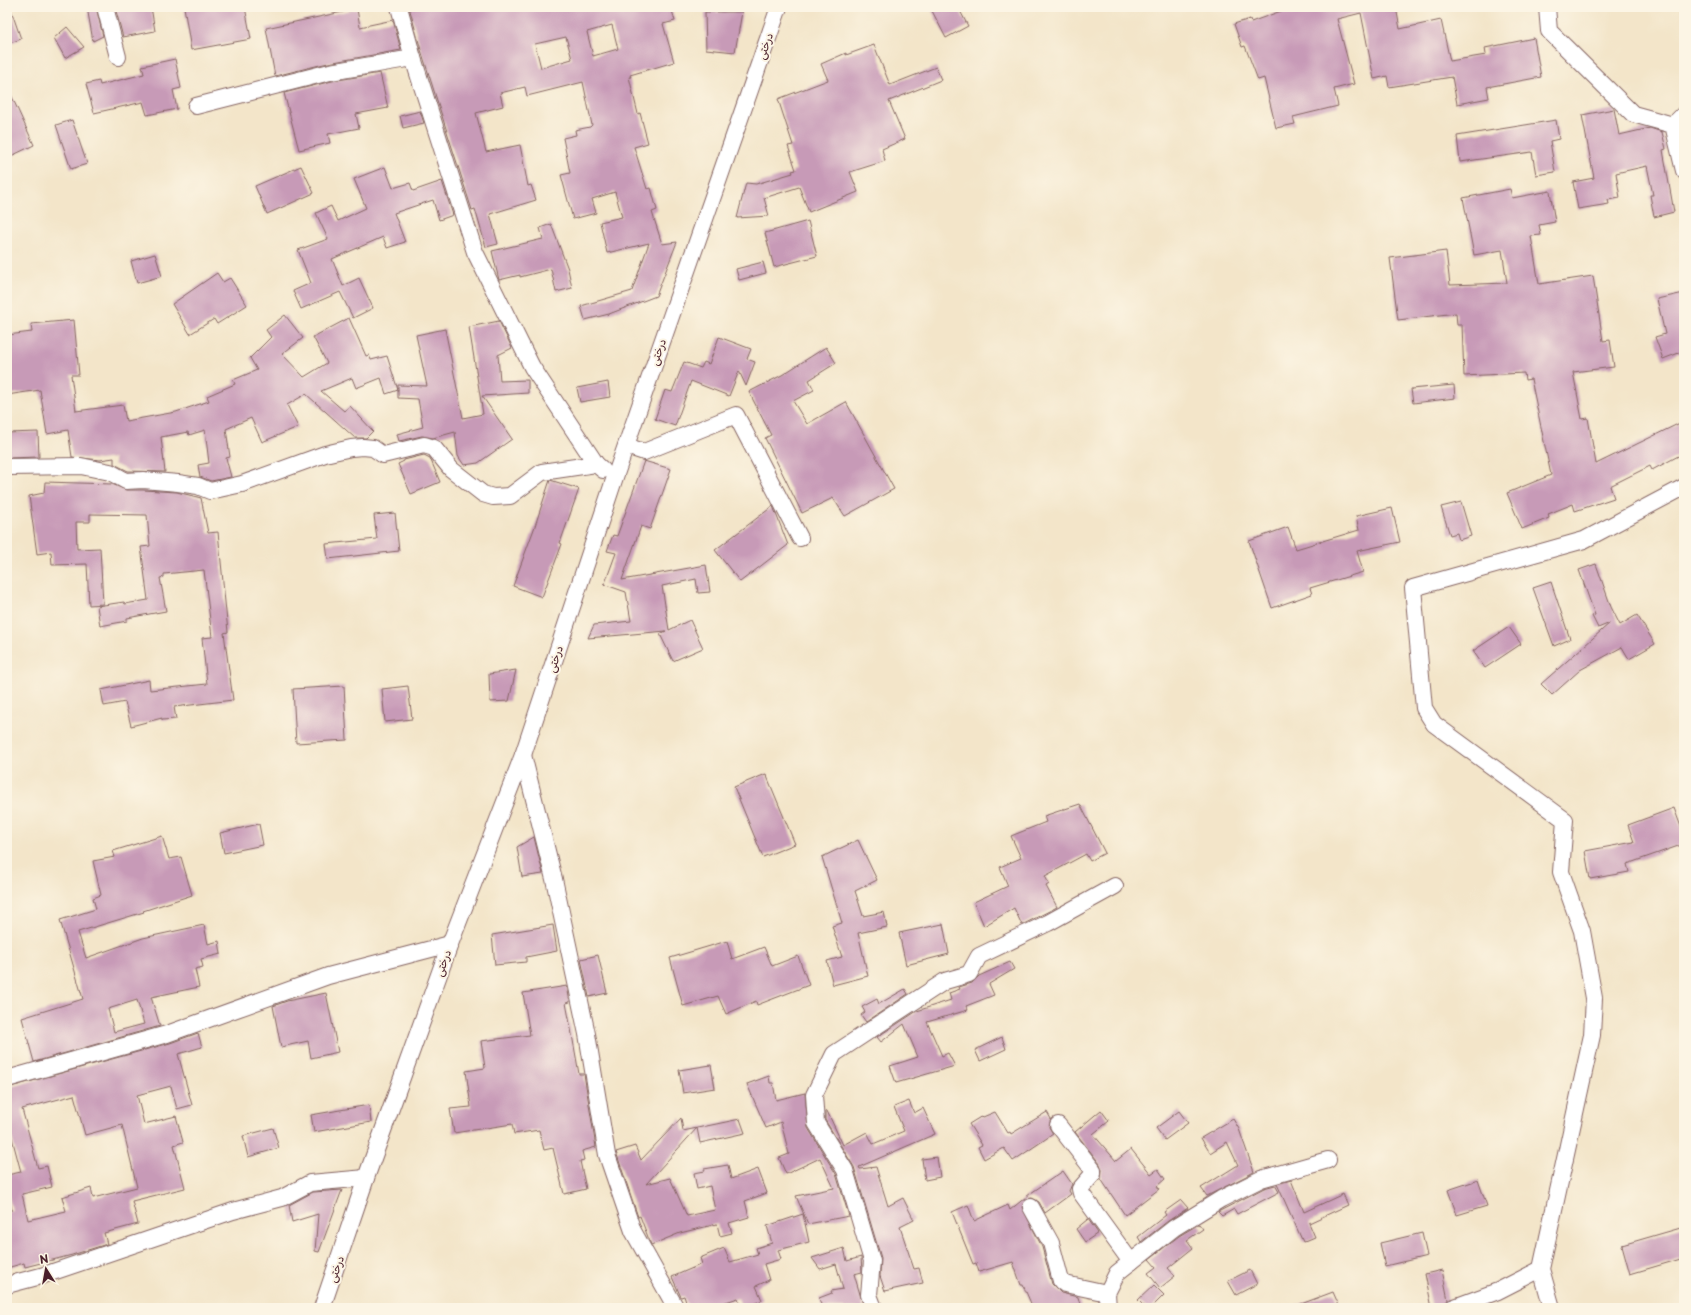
<svg xmlns="http://www.w3.org/2000/svg" width="1691" height="1315" font-family="'Playpen Sans','Playpen Sans Arabic',sans-serif">
<rect width="100%" height="100%" fill="#fcf5e5"/>
<filter id="ink" filterUnits="userSpaceOnUse"><feTurbulence type="fractalNoise" baseFrequency=".025" numOctaves="2"/><feDisplacementMap in="SourceGraphic" scale="8" xChannelSelector="R" yChannelSelector="G"/><feConvolveMatrix kernelMatrix="1 2 1 2 8 2 1 2 1" color-interpolation-filters="sRGB"/></filter>
<filter id="wash" filterUnits="userSpaceOnUse"><feTurbulence type="fractalNoise" baseFrequency=".012" numOctaves="4" result="noise"/><feDisplacementMap in="SourceGraphic" scale="16" xChannelSelector="R" yChannelSelector="G"/><feGaussianBlur stdDeviation="0.9" result="paint"/><feColorMatrix in="noise" values="0 0 0 0 0 0 0 0 0 0 0 0 0 0 0 0 0 1.4 0 .05"/><feComposite in="paint" operator="in"/></filter>
<g filter="url(#wash)">
<rect width="100%" height="100%" fill="#f3e5c9"/>
<g id="blocks">
<g fill="#c79ab7" fill-rule="evenodd">
<polygon points="7,7 10,7 21,39 7,44"/>
<polygon points="87,7 96,7 103,36 93,41"/>
<polygon points="115,7 151,7 155,31 123,37"/>
<polygon points="184,7 245,7 251,39 191,50"/>
<path d="M409,7H671L675,21L663,24L674,62L630,75L631,77H629L638,114L640,113L648,143L634,147L647,189L651,188L657,210L652,212L662,244L677,242L656,296L609,314L585,320L581,306L632,291L649,243L607,253L600,222L622,217L615,192L592,199L596,213L573,219L561,175L570,173L563,138L576,135L575,130L590,127L592,125L583,82L527,96L525,87L500,93L503,106L476,113L486,152L520,145L528,186L531,185L536,200L490,214L498,244L486,247L475,209L472,210L421,50ZM612,25L618,49L593,56L587,32ZM566,37L572,59L541,68L535,44Z"/>
<polygon points="930,7 958,7 968,26 946,38"/>
<polygon points="1292,7 1396,7 1400,29 1441,20 1450,61 1486,55 1485,48 1534,38 1541,77 1487,87 1489,98 1457,104 1452,77 1389,87 1387,76 1374,79 1361,13 1337,19 1354,84 1334,89 1338,106 1293,117 1295,124 1276,128 1264,78 1258,80 1245,46 1242,47 1234,24 1250,19 1251,22"/>
<polygon points="357,9 360,27 393,20 401,50 328,63 275,76 266,28"/>
<polygon points="705,12 742,12 735,52 706,49"/>
<polygon points="67,27 84,47 65,58 54,38"/>
<polygon points="874,45 890,85 936,67 941,80 889,101 905,139 882,149 885,161 850,172 858,192 809,212 799,187 764,198 769,216 737,218 746,183 756,184 793,173 792,171 796,170 788,146 793,145 778,99 828,80 821,64 846,53 846,55"/>
<polygon points="175,59 181,88 173,90 177,109 147,115 143,102 94,113 86,84 99,81 100,85 144,74 142,66"/>
<polygon points="380,73 388,108 356,114 359,128 328,134 330,143 299,150 284,93 332,81"/>
<polygon points="7,86 34,145 7,158"/>
<polygon points="1614,109 1619,135 1650,128 1662,132 1666,149 1663,150 1674,212 1654,217 1650,195 1653,195 1647,166 1616,173 1620,198 1608,200 1609,204 1578,209 1573,182 1594,178 1582,115"/>
<polygon points="420,111 424,123 403,128 400,116"/>
<polygon points="72,120 87,164 71,169 56,125"/>
<polygon points="1556,120 1559,139 1550,141 1555,172 1536,175 1532,152 1460,162 1457,136"/>
<polygon points="301,166 314,193 267,214 255,186"/>
<polygon points="385,167 393,188 410,183 413,191 442,181 453,215 439,220 433,200 394,213 405,242 387,248 383,237 332,259 343,286 359,278 373,308 353,318 340,292 301,309 293,291 311,283 298,250 328,239 316,213 331,206 338,221 366,208 354,179"/>
<polygon points="1510,189 1512,198 1550,191 1555,222 1539,225 1541,235 1531,236 1539,284 1593,276 1603,341 1610,340 1614,367 1573,372 1582,419 1588,418 1596,464 1684,421 1684,453 1652,470 1650,466 1610,486 1614,498 1575,511 1573,504 1548,514 1549,518 1522,529 1507,493 1551,475 1531,379 1525,380 1524,373 1464,376 1462,325 1457,325 1456,313 1398,320 1390,258 1446,251 1450,285 1507,283 1502,250 1474,255 1463,198"/>
<polygon points="808,221 817,256 774,267 765,233"/>
<polygon points="551,224 568,269 572,288 556,292 551,269 520,277 520,275 499,280 492,251 543,239 540,228"/>
<polygon points="155,254 162,276 137,283 131,261"/>
<polygon points="763,262 766,273 739,280 736,269"/>
<polygon points="217,273 223,282 230,278 247,305 217,324 214,319 190,334 172,304"/>
<polygon points="1684,293 1684,351 1663,359 1655,337 1665,334 1657,299"/>
<polygon points="285,315 303,338 282,354 304,377 327,363 313,337 349,318 366,356 369,355 371,360 387,356 398,390 386,394 381,378 356,388 352,378 321,391 344,411 350,406 373,431 366,438 355,438 306,394 287,405 298,427 262,442 251,418 226,429 230,457 226,458 231,477 211,481 200,477 198,465 209,463 205,430 189,435 188,432 161,437 165,472 128,471 114,464 114,458 100,460 72,457 68,430 47,434 40,390 7,395 7,335 32,332 31,324 74,320 79,375 71,375 76,411 123,405 126,421 176,412 209,401 207,396 235,384 233,380 257,370 250,358 271,337 266,330"/>
<polygon points="499,321 512,348 498,355 500,381 528,380 528,393 482,396 512,439 478,463 464,465 458,456 455,432 433,438 422,436 399,441 397,434 423,427 418,399 398,398 398,385 427,386 416,335 445,329 463,418 483,414 469,327"/>
<polygon points="719,337 751,349 747,359 755,362 746,386 739,371 729,396 691,381 675,426 655,419 665,390 672,392 684,362 701,368 704,362 709,364"/>
<polygon points="826,347 836,363 809,380 814,390 793,401 807,424 846,402 894,489 845,516 833,498 802,513 765,438 771,435 749,392 782,375"/>
<polygon points="608,382 610,397 580,402 577,388"/>
<polygon points="1454,385 1455,398 1413,403 1411,389"/>
<polygon points="38,432 39,457 7,458 7,433"/>
<polygon points="424,455 430,458 440,482 411,494 398,464 404,461 404,460"/>
<polygon points="644,461 671,469 650,529 641,526 622,580 706,565 710,592 698,593 696,579 662,586 669,630 690,620 703,648 673,661 660,634 666,631 588,638 594,625 631,621 626,592 603,584 605,583 616,553 607,551 613,535 617,536"/>
<polygon points="550,480 579,489 560,543 562,544 542,597 513,586 534,529"/>
<polygon points="45,482 112,484 126,490 143,490 177,492 201,498 208,533 218,532 228,632 224,633 233,700 174,707 176,719 162,720 162,718 131,726 125,702 104,706 101,690 149,680 150,690 207,684 202,638 212,637 204,570 164,574 164,577 160,578 166,611 127,618 127,621 100,626 97,606 124,602 125,604 148,600 141,547 150,546 147,515 90,514 90,522 76,522 77,549 100,548 103,604 89,605 87,564 52,565 51,552 37,554 29,496 44,493"/>
<polygon points="1461,502 1471,536 1459,540 1457,533 1450,535 1441,507"/>
<polygon points="773,506 788,545 740,582 715,550"/>
<polygon points="1392,508 1400,542 1357,551 1363,572 1310,588 1312,594 1272,608 1249,541 1288,527 1296,549 1359,530 1356,516"/>
<polygon points="395,513 399,551 328,559 326,544 377,539 374,515"/>
<polygon points="1596,564 1611,607 1620,625 1637,615 1655,644 1629,659 1622,647 1580,670 1552,695 1541,684 1610,623 1598,628 1592,616 1595,615 1579,570"/>
<polygon points="1551,582 1570,639 1554,646 1533,588"/>
<polygon points="1509,627 1521,644 1485,668 1473,651"/>
<polygon points="516,670 509,701 490,702 489,674"/>
<polygon points="344,686 347,740 296,743 293,689"/>
<polygon points="408,686 412,719 385,722 382,689"/>
<polygon points="766,774 795,844 763,857 734,787"/>
<polygon points="1080,804 1105,853 1090,861 1086,854 1045,876 1049,884 1046,886 1057,907 1022,925 1014,908 984,926 974,902 1008,886 1000,867 1021,858 1011,836 1046,822 1044,816"/>
<polygon points="1674,808 1684,835 1684,844 1627,864 1629,872 1590,879 1585,851 1634,842 1628,825"/>
<polygon points="259,824 263,845 224,853 220,833"/>
<path d="M162,836L169,859L181,857L192,895L143,911L144,912L78,932L86,958L143,938L204,925L208,944L219,941L221,954L201,959L203,967L195,969L199,987L151,997L160,1026L34,1062L22,1018L83,999L60,920L96,909L93,898L101,895L93,861L115,857L113,851ZM137,1000L144,1024L114,1032L108,1009Z"/>
<polygon points="534,837 543,874 522,877 517,847"/>
<polygon points="858,840 877,880 855,891 863,916 884,912 887,927 858,933 868,976 833,985 827,961 842,957 832,926 842,923 822,857"/>
<polygon points="943,924 949,954 906,965 899,933"/>
<polygon points="553,925 557,951 526,957 526,962 495,965 492,935"/>
<polygon points="727,941 732,959 764,947 772,966 798,956 809,985 757,1005 756,1001 726,1014 718,996 683,1006 670,958"/>
<polygon points="598,955 607,993 589,997 581,959"/>
<polygon points="1010,962 1014,969 989,984 994,995 966,1006 968,1010 927,1022 942,1056 948,1053 955,1066 896,1083 890,1066 918,1057 904,1024 881,1042 877,1037 917,1011 951,1000 949,993 960,989 959,987 972,983 979,976"/>
<polygon points="567,986 570,1002 566,1003 571,1029 579,1074 584,1074 596,1147 582,1151 584,1160 580,1161 586,1189 564,1194 553,1148 544,1150 539,1130 514,1134 512,1124 454,1133 450,1109 471,1107 466,1071 485,1068 481,1041 530,1035 523,993"/>
<polygon points="905,989 908,994 866,1022 861,1015 865,1012 862,1007 877,999 879,1004"/>
<polygon points="326,993 338,1052 311,1058 308,1041 281,1047 273,1006 287,1001"/>
<path d="M198,1033L202,1047L178,1054L192,1105L177,1109L171,1086L137,1095L144,1124L176,1116L183,1142L174,1145L185,1188L132,1201L138,1224L104,1233L107,1244L72,1255L25,1267L24,1263L7,1268V1211L12,1210L7,1189V1175L21,1172L12,1138L7,1139V1088L170,1043ZM74,1095L85,1135L122,1125L137,1187L93,1198L91,1188L62,1197L66,1211L28,1220L22,1194L52,1187L47,1166L38,1168L22,1109Z"/>
<polygon points="1002,1037 1006,1049 980,1061 975,1050"/>
<polygon points="711,1065 715,1088 683,1093 679,1070"/>
<polygon points="769,1076 770,1083 773,1083 776,1100 805,1093 808,1128 836,1174 849,1216 808,1224 796,1196 834,1188 820,1158 786,1174 779,1158 789,1154 781,1122 766,1128 747,1084"/>
<polygon points="909,1101 914,1113 923,1108 935,1134 859,1167 860,1169 876,1167 888,1206 903,1198 914,1220 900,1227 914,1269 919,1268 923,1283 885,1291 880,1276 881,1258 854,1167 825,1120 825,1112 827,1111 843,1145 867,1132 873,1144 904,1131 894,1107"/>
<polygon points="369,1105 371,1122 314,1132 311,1115"/>
<polygon points="1101,1110 1109,1121 1093,1134 1116,1161 1131,1149 1151,1174 1158,1169 1165,1179 1157,1186 1159,1189 1125,1215 1101,1179 1102,1170 1100,1164 1075,1132"/>
<polygon points="1179,1111 1188,1123 1165,1140 1156,1128"/>
<polygon points="995,1112 1008,1133 1010,1132 1011,1134 1047,1112 1051,1119 1049,1127 1053,1134 1013,1161 1004,1148 984,1159 978,1147 982,1145 969,1124 982,1116 983,1117"/>
<polygon points="681,1118 683,1131 740,1119 745,1133 700,1143 697,1128 646,1184 670,1178 687,1216 715,1210 710,1186 697,1189 694,1173 705,1171 704,1169 728,1165 731,1179 758,1169 767,1193 745,1201 749,1217 729,1223 732,1233 720,1236 717,1224 680,1233 651,1245 640,1216 638,1217 616,1152 635,1146 641,1160"/>
<polygon points="1233,1119 1239,1129 1254,1172 1207,1196 1201,1188 1238,1165 1227,1142 1210,1153 1201,1138"/>
<polygon points="273,1128 279,1148 248,1157 243,1136"/>
<polygon points="937,1157 940,1177 925,1180 922,1159"/>
<polygon points="1063,1171 1072,1184 1069,1191 1071,1194 1045,1213 1039,1202 1032,1198 1026,1199 1022,1207 1042,1247 1052,1284 1061,1293 1078,1297 1081,1308 1033,1308 1023,1285 1021,1285 1013,1262 979,1272 976,1263 973,1264 952,1212 968,1205 974,1221 1008,1205 1010,1210 1031,1193"/>
<polygon points="1291,1180 1304,1212 1343,1194 1348,1205 1309,1223 1315,1237 1303,1242 1277,1184"/>
<polygon points="1478,1180 1487,1206 1457,1215 1448,1190"/>
<polygon points="1275,1185 1279,1192 1237,1214 1234,1209 1222,1216 1218,1212 1264,1188"/>
<polygon points="342,1190 319,1252 315,1251 318,1214 292,1222 289,1205 313,1192"/>
<polygon points="1181,1200 1188,1208 1168,1221 1141,1242 1138,1237 1166,1215 1164,1212"/>
<polygon points="803,1214 809,1242 778,1250 781,1259 764,1264 769,1280 756,1286 762,1300 745,1308 742,1308 738,1298 708,1308 688,1308 684,1296 681,1297 672,1277 702,1264 700,1258 724,1248 730,1262 758,1254 756,1248 772,1243 767,1226"/>
<polygon points="1088,1219 1098,1233 1085,1242 1076,1229"/>
<polygon points="1199,1224 1203,1229 1187,1240 1193,1248 1168,1268 1175,1276 1160,1288 1148,1273 1156,1267 1149,1259 1179,1236"/>
<polygon points="1684,1227 1684,1258 1630,1274 1622,1245"/>
<polygon points="1422,1233 1427,1256 1385,1266 1380,1243"/>
<polygon points="844,1248 847,1261 861,1257 862,1272 854,1274 864,1308 822,1308 819,1298 832,1293 831,1291 843,1289 836,1264 820,1269 812,1258"/>
<polygon points="1250,1270 1257,1284 1236,1295 1228,1281"/>
<polygon points="1442,1270 1448,1300 1443,1306 1432,1308 1425,1274"/>
<polygon points="1154,1285 1164,1295 1151,1308 1146,1308 1138,1300"/>
<polygon points="1333,1292 1340,1308 1293,1308 1293,1307"/>
</g>
</g>
</g>
<g filter="url(#ink)">
<use href="#blocks" fill-opacity="0" stroke="#856462" stroke-width="1"/>
<g fill="none" stroke-linecap="round" stroke-linejoin="round">
<g stroke="#856462" stroke-width="18">
<g id="minor">
<polyline points="105,7 118,57"/>
<polyline points="399,7 413,58 475,252 532,367 596,464 603,470"/>
<polyline points="1547,7 1549,31 1633,114 1673,125 1684,171"/>
<polyline points="196,106 330,72 413,58"/>
<polyline points="1673,125 1684,114"/>
<polyline points="626,446 644,452 736,415 800,538"/>
<polyline points="7,467 81,466 110,472 126,481 143,480 178,483 198,486 210,491 242,484 325,454 351,448 363,447 373,448 383,455 424,445 434,448 451,469 483,494 493,497 510,496 542,472 596,464"/>
<polyline points="523,755 554,879 587,1034 607,1155 633,1231 676,1308"/>
<polyline points="7,1079 167,1034 328,976 450,944"/>
<polyline points="1058,1125 1093,1170 1093,1174 1080,1189 1081,1193 1131,1262"/>
<polyline points="1031,1207 1051,1243 1061,1281 1065,1284 1107,1293"/>
<polyline points="7,1285 41,1276 233,1211 282,1198 310,1183 366,1178"/>
<polyline points="322,1308 366,1178 450,944 523,755 615,477 779,7"/>
<polyline points="874,1308 869,1295 872,1261 845,1170 816,1123 814,1095 834,1054 945,981 969,974 979,956 1048,923 1115,886"/>
<polyline points="1108,1308 1107,1293 1117,1273 1174,1228 1221,1199 1261,1179 1328,1160"/>
<polyline points="1452,1308 1498,1291 1541,1269"/>
<polyline points="1552,1308 1541,1269 1592,1035 1594,998 1582,931 1561,872 1565,820 1434,724 1424,708 1413,588 1584,540 1684,487"/>
</g>
</g>
<use href="#minor" stroke="#fff" stroke-width="16"/>
</g>
</g>
<g text-anchor="middle" stroke-width="4" stroke-linejoin="round" paint-order="stroke">
<g font-size="11" fill="#4a1f2b" stroke="#fcf5e5">
<text transform="translate(765 46) rotate(-71)" y="4">درختی</text>
<text transform="translate(658 352) rotate(-71)" y="4">درختی</text>
<text transform="translate(555 659) rotate(-72)" y="4">درختی</text>
<text transform="translate(443 963) rotate(-70)" y="4">درختی</text>
<text transform="translate(336 1269) rotate(-71)" y="4">درختی</text>
</g>
</g>
<rect width="1691" height="1315" fill="none" stroke="#fcf5e5" stroke-width="24"/>
<g transform="translate(46 1269) rotate(349)" stroke="#fcf5e5" stroke-width="3" paint-order="stroke">
<path d="M0-3L7 15L0 10L-7 15Z" fill="#4a1f2b"/>
<text y="-6" font-size="11" font-weight="bold" text-anchor="middle" fill="#4a1f2b">N</text>
</g>
</svg>
